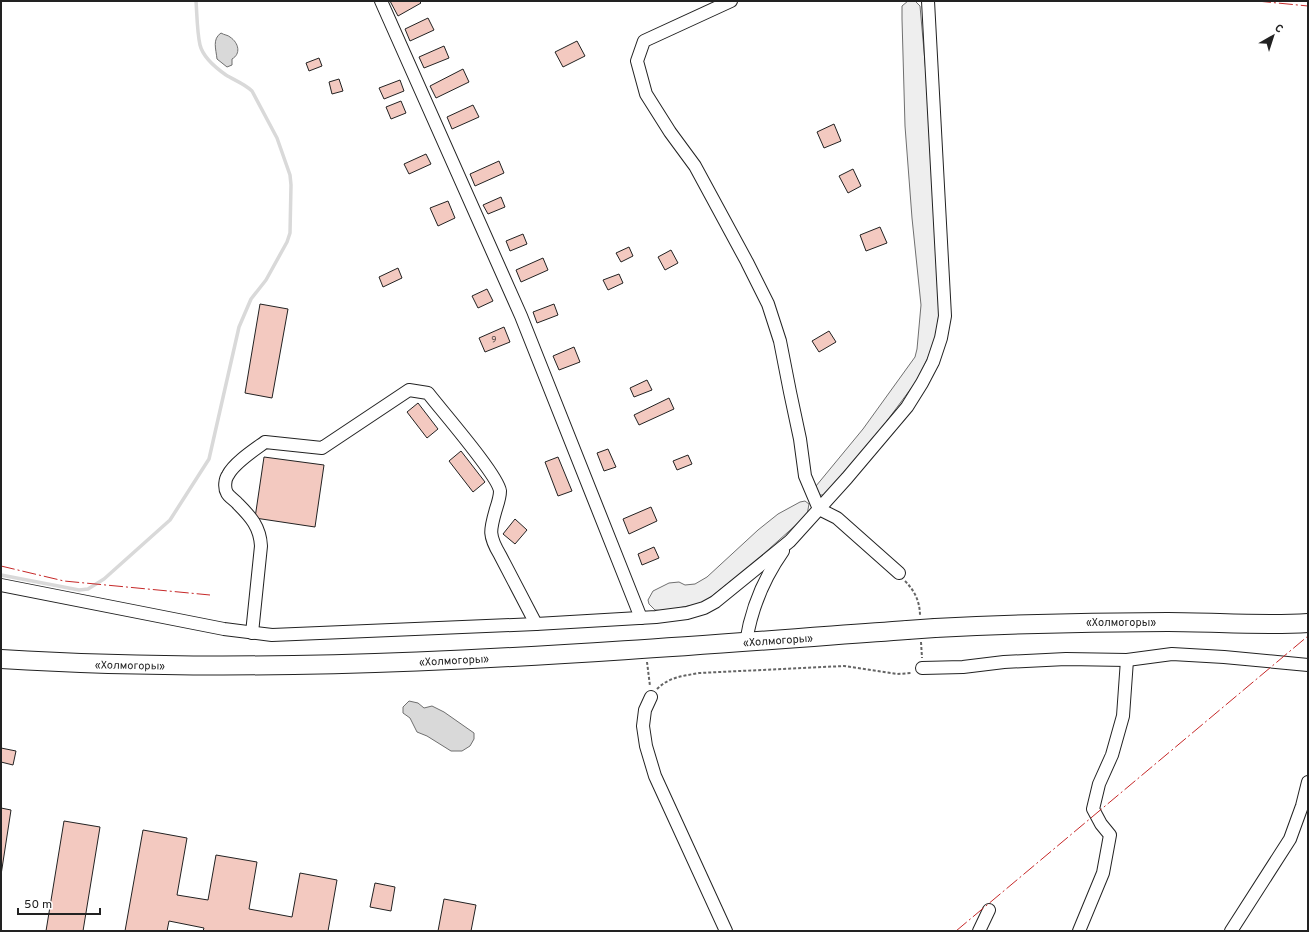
<svg xmlns="http://www.w3.org/2000/svg" width="1309" height="932" font-family="Overpass,sans-serif">
<rect width="100%" height="100%" fill="#fff"/>
<g fill="#eee" stroke="#6f6f6f">
<polygon points="908,1 915,1 920,6 929,107 940,295 937,338 918,379 875,437 826,495 817,495 816,486 863,429 915,357 917,349 921,305 912,218 905,126 902,19 902,6"/>
<polygon points="805,501 809,504 807,515 750,566 703,603 664,611 655,610 649,604 648,600 653,591 669,583 679,582 685,585 695,584 707,577 758,530 778,514 800,502"/>
</g>
<g fill="#d9d9d9" stroke="#6f6f6f">
<path d="M221,33C224,35 228,35 230,37C239,43 241,54 232,59V65L227,67L217,59C216,49 212,39 221,33Z"/>
<polygon points="409,701 418,703 424,708 432,706 444,712 474,733 474,739 470,746 462,751 451,751 427,736 417,732 410,718 403,713 403,707"/>
</g>
<g fill="none" stroke-linecap="round" stroke-linejoin="round">
<path stroke="#d9d9d9" stroke-width="3.5" d="M1,575L79,590L88,589L104,579L170,520L209,459L239,327L251,299L266,280L287,242L290,233L291,185L290,175L277,138L252,91C245,84 234,80 226,75C216,68 203,57 200,45C197,32 197,14 196,1"/>
</g>
<g fill="#f3c9c0" stroke="#222">
<polygon points="390,1 419,1 421,3 398,16"/>
<polygon points="428,18 434,30 410,41 405,29"/>
<polygon points="577,41 585,56 563,67 555,52"/>
<polygon points="444,46 449,58 424,68 419,57"/>
<polygon points="319,58 322,66 309,71 306,63"/>
<polygon points="463,69 469,82 436,98 430,86"/>
<polygon points="339,79 343,91 332,94 329,82"/>
<polygon points="400,80 404,91 384,99 379,88"/>
<polygon points="401,101 406,113 391,119 386,107"/>
<polygon points="473,105 479,117 452,129 447,117"/>
<polygon points="834,124 841,141 824,148 817,132"/>
<polygon points="426,154 431,164 409,174 404,164"/>
<polygon points="499,161 504,173 475,186 470,174"/>
<polygon points="853,169 861,186 848,193 839,176"/>
<polygon points="501,197 505,207 488,214 483,205"/>
<polygon points="448,201 455,218 438,226 430,208"/>
<polygon points="880,227 887,243 866,251 860,235"/>
<polygon points="523,234 527,244 510,251 506,241"/>
<polygon points="629,247 633,256 621,262 616,253"/>
<polygon points="671,250 678,263 665,270 658,257"/>
<polygon points="543,258 548,270 521,282 516,270"/>
<polygon points="398,268 402,278 383,287 379,277"/>
<polygon points="619,274 623,283 608,290 603,280"/>
<polygon points="487,289 493,301 478,308 472,296"/>
<polygon points="260,304 288,309 272,398 245,393"/>
<polygon points="554,304 558,315 537,323 533,312"/>
<polygon points="504,327 510,342 485,352 479,338"/>
<polygon points="829,331 836,342 819,352 812,341"/>
<polygon points="574,347 580,362 559,370 553,356"/>
<polygon points="647,380 652,390 634,397 630,388"/>
<polygon points="669,398 674,409 639,425 634,415"/>
<polygon points="418,403 438,429 427,438 407,412"/>
<polygon points="608,449 616,467 604,471 597,453"/>
<polygon points="461,451 485,482 473,492 449,461"/>
<polygon points="688,455 692,464 677,470 673,461"/>
<polygon points="264,457 324,465 315,527 255,518"/>
<polygon points="558,457 572,491 558,496 545,462"/>
<polygon points="651,507 657,521 629,534 623,519"/>
<polygon points="515,519 527,530 515,544 503,534"/>
<polygon points="654,547 659,558 642,565 638,554"/>
<polygon points="1,748 16,751 13,765 1,762"/>
<polygon points="1,808 11,810 1,875"/>
<polygon points="64,821 100,827 83,931 46,931"/>
<polygon points="143,830 187,838 177,895 208,900 216,855 257,862 249,909 292,917 300,873 337,880 328,931 203,931 204,928 169,921 167,931 125,931"/>
<polygon points="375,883 395,887 391,911 370,907"/>
<polygon points="444,899 476,905 471,931 438,931"/>
</g>
<g fill="none" stroke-linecap="round" stroke-linejoin="round">
<g stroke="#222" stroke-width="14">
<g id="minor">
<polyline points="381,1 521,316 641,618"/>
<polyline points="731,1 644,41 637,61 646,94 670,132 695,166 747,262 768,304 780,341 790,392 800,439 805,476 819,509 837,518 899,573"/>
<polyline points="1,585 224,629 272,635 536,624 656,617 687,613 704,608 715,602 790,541 847,478 907,407 922,383 933,362 941,338 945,316 928,1"/>
<path d="M252,633L261,546C260,527 251,517 238,504C235,500 229,497 227,493C224,488 225,479 228,475C234,463 254,450 265,442L322,448L409,390L428,393C441,410 498,475 500,491C500,497 498,503 496,509C490,530 488,535 500,555L536,624"/>
<path d="M746,642C751,610 764,578 783,551"/>
<polyline points="922,668 963,667 1004,662 1066,659 1127,660 1172,654 1224,657 1308,665"/>
<polyline points="651,697 645,710 643,726 646,746 655,776 726,931"/>
<polyline points="979,931 989,910"/>
<polyline points="1079,931 1103,873 1110,835 1101,824 1093,809 1099,784 1112,755 1123,716 1127,660"/>
<polyline points="1231,931 1290,839 1302,806 1308,782"/>
</g>
</g>
<g stroke="#222" stroke-width="20">
<g id="highway">
<path d="M935,628C1013,624 1090,622 1168,622C1215,622 1262,626 1308,623"/>
<path d="M1,659C304,678 605,652 907,630"/>
</g>
</g>
<g stroke="#646464" stroke-width="2" stroke-dasharray="3 2" stroke-linecap="butt">
<path d="M905,581C915,591 920,602 920,616"/>
<polyline points="921,642 922,658"/>
<polyline points="647,662 650,686"/>
<path d="M657,689C669,677 683,676 699,673L844,666L897,674L912,673"/>
</g>
<use href="#minor" stroke="#fff" stroke-width="12"/>
<use href="#highway" stroke="#fff" stroke-width="18"/>
<g stroke="#222" stroke-width="20" stroke-linecap="butt">
<polyline id="highway-bridge" points="907,630 935,628"/>
</g>
<use href="#highway-bridge" stroke="#fff" stroke-width="18"/>
<g stroke="#c62828" stroke-width="1" stroke-dasharray="14 3 2 3" stroke-linecap="butt">
<polyline points="1257,1 1308,6"/>
<polyline points="1,566 64,581 210,595"/>
<polyline points="956,931 1308,636"/>
</g>
</g>
<g text-anchor="middle" stroke-width="3" stroke-linejoin="round" paint-order="stroke">
<g font-size="9" fill="#564c4a">
<text x="494" y="343">9</text>
</g>
<g font-size="11" fill="#222" stroke="#fff">
<text x="1121" y="626">«Холмогоры»</text>
<text transform="translate(778 640) rotate(-4)" y="4">«Холмогоры»</text>
<text transform="translate(454 660) rotate(-3)" y="4">«Холмогоры»</text>
<text transform="translate(130 665) rotate(1)" y="4">«Холмогоры»</text>
</g>
</g>
<rect width="1309" height="932" fill="none" stroke="#222222" stroke-width="4"/>
<g transform="translate(1273 36) rotate(39)" stroke="#ffffff" stroke-width="3" paint-order="stroke">
<path d="M0-3L7 15L0 10L-7 15Z" fill="#222222"/>
<text y="-6" font-size="11" font-weight="bold" text-anchor="middle" fill="#222222">С</text>
</g>
<path d="M18 908v6h82v-6" fill="none" stroke="#222222" stroke-width="2"/>
<text x="24" y="908" font-size="12" fill="#222222" stroke="#ffffff" stroke-width="3" paint-order="stroke">50 m</text>
</svg>
